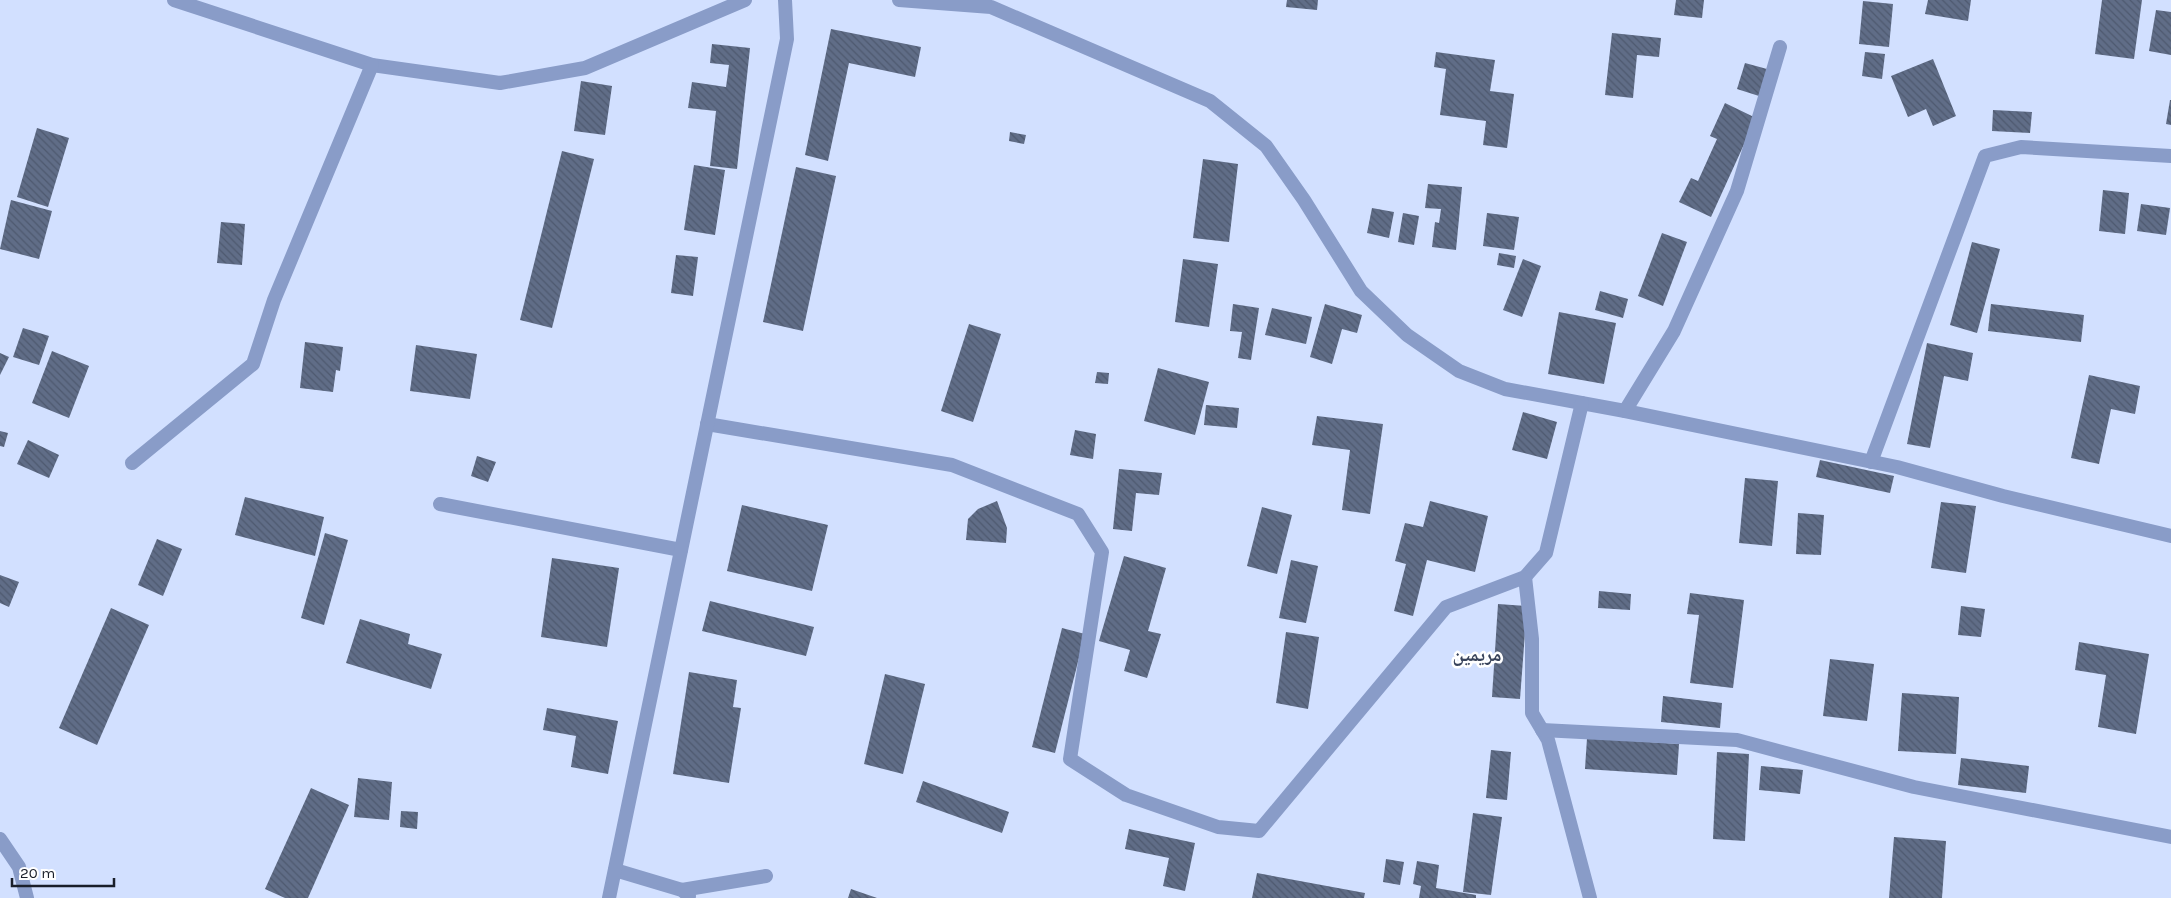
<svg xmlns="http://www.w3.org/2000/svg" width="2171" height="898" font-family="Karla,'Noto Naskh Arabic',sans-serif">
<defs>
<pattern id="building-back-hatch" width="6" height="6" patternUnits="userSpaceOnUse" patternTransform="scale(1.25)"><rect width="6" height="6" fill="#606d87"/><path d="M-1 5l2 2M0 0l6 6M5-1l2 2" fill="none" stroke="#4e596f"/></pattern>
</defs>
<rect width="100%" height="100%" fill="#d2e0ff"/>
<g fill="url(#building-back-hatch)">
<polygon points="1287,0 1318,0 1317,10 1286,7"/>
<polygon points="1676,0 1704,0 1702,18 1674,15"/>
<polygon points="1928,0 1971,0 1968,21 1925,14"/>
<polygon points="2102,0 2142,0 2134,59 2095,54"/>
<polygon points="1863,1 1893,4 1889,47 1859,44"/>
<polygon points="2156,10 2171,12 2171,55 2149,51"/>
<polygon points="831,29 921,47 915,77 849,63 828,161 805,155"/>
<polygon points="1612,33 1661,38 1659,57 1637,55 1633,98 1605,95"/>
<polygon points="712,44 750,48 737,169 710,166 716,111 688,108 692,82 726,87 729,65 710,63"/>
<polygon points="1436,52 1495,60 1490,91 1514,94 1507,148 1483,145 1486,121 1440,115 1446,69 1434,67"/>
<polygon points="1865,52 1885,54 1882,79 1862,76"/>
<polygon points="1933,59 1956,116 1933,126 1926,109 1908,117 1891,76"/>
<polygon points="1745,63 1767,69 1759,96 1737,89"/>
<polygon points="581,81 612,86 605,135 574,131"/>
<polygon points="2170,100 2171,100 2171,125 2166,124"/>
<polygon points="1725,103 1756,118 1711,217 1679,202 1691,178 1698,181 1717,139 1710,136"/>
<polygon points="1993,110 2032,112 2030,133 1992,131"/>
<polygon points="37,128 69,138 48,207 17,197"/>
<polygon points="1010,132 1026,135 1024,144 1009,141"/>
<polygon points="562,151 594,159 552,328 520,320"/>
<polygon points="1203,159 1238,164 1229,242 1193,238"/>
<polygon points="694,165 725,170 715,235 684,230"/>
<polygon points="796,167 836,176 803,331 763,322"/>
<polygon points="1428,184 1462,187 1456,250 1432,247 1435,222 1439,223 1441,209 1425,208"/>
<polygon points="2103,190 2129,193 2125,234 2099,231"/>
<polygon points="11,200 52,211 39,259 0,249"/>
<polygon points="2141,204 2170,208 2166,235 2137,231"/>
<polygon points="1372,208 1394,212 1389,238 1367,233"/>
<polygon points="1403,213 1419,216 1414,245 1398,242"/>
<polygon points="1487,213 1519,217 1514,250 1483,246"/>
<polygon points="221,222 245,224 242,265 217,263"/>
<polygon points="1662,233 1687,242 1663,306 1638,296"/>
<polygon points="1972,242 2000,249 1977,333 1950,325"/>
<polygon points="1499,253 1516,256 1514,268 1497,265"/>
<polygon points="676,255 698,257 693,296 671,293"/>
<polygon points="1183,259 1218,264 1209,327 1175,322"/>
<polygon points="1523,259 1541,266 1522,317 1503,310"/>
<polygon points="1600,291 1628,299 1623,318 1595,310"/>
<polygon points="1233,304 1259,308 1251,360 1238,358 1242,332 1230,331"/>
<polygon points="1325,304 1362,315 1357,333 1342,329 1332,364 1310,357"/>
<polygon points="1991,304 2084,315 2081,342 1988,331"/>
<polygon points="1272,308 1312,317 1306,344 1265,335"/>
<polygon points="1559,312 1616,323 1604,384 1548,374"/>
<polygon points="969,324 1001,334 973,422 941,411"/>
<polygon points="23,328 49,336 39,365 13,357"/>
<polygon points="305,342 343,347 340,371 336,370 333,392 300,388"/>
<polygon points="1927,343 1973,353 1968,381 1944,376 1930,448 1907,444"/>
<polygon points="416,345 477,354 470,399 410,391"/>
<polygon points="52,351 89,366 69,418 32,403"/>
<polygon points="0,353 9,357 0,375"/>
<polygon points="1158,368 1209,382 1195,435 1144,421"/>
<polygon points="1097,372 1109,373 1108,384 1095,383"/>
<polygon points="2089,375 2140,386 2135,414 2111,409 2099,464 2071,458"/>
<polygon points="1206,405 1239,408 1237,428 1204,425"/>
<polygon points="1523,412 1557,422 1547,459 1512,450"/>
<polygon points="1317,416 1383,424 1370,514 1342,510 1350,450 1312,445"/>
<polygon points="1075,430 1096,434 1093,459 1070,455"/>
<polygon points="0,431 8,433 4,447 0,446"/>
<polygon points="28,440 59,455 49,478 17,464"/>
<polygon points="477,456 496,462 488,482 471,476"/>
<polygon points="1820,460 1894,476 1890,493 1816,477"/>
<polygon points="1119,469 1162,473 1159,495 1136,493 1132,531 1113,529"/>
<polygon points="1745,478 1778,481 1772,546 1739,543"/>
<polygon points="245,497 324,517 315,556 235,535"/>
<polygon points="997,501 1007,528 1006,543 966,540 968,519 978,509"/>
<polygon points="1430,501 1488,516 1475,572 1427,560 1413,616 1394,611 1406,564 1395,561 1405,523 1423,527"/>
<polygon points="1941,502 1976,506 1966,573 1931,568"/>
<polygon points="742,505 828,525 812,591 727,571"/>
<polygon points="1262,507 1292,515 1277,574 1247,566"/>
<polygon points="1798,513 1824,515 1821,555 1796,554"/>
<polygon points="325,533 348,540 324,625 301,618"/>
<polygon points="157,539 182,549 163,596 138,585"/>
<polygon points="1124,556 1166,568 1148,631 1161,634 1147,678 1124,671 1130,650 1099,641"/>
<polygon points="552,558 619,568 607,647 541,637"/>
<polygon points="1291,560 1318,566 1306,623 1279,618"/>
<polygon points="0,575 19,582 9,607 0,603"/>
<polygon points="1599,591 1631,594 1630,610 1598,608"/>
<polygon points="1690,593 1744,600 1733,688 1690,683 1699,615 1687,614"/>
<polygon points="710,601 814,627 806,656 702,631"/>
<polygon points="1498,604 1527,606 1520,699 1492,697"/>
<polygon points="1961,606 1985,609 1981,637 1958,635"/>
<polygon points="111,608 149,625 97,745 59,728"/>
<polygon points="360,619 410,634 408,644 442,654 431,689 346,663"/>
<polygon points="1062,628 1085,634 1055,753 1032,747"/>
<polygon points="1286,632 1319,637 1308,709 1276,703"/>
<polygon points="2079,642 2149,654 2136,734 2098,727 2106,675 2075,670"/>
<polygon points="1830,659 1874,664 1867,721 1823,716"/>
<polygon points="689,672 737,680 733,707 741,708 729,783 673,774"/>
<polygon points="885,674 925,684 903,774 864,764"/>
<polygon points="1902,693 1959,697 1956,754 1898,751"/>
<polygon points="1663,696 1722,703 1720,728 1661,722"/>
<polygon points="547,708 618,721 608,774 571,767 576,736 543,730"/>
<polygon points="1587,738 1679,744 1677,775 1585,769"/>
<polygon points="1491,750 1511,752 1507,800 1486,798"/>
<polygon points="1717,752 1749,754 1745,841 1713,839"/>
<polygon points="1961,758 2029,766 2026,793 1958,785"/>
<polygon points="1761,766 1803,770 1800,794 1759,790"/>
<polygon points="358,778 392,782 389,820 354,817"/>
<polygon points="923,781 1009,812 1002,833 916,802"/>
<polygon points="311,788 349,805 308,898 285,898 265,889"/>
<polygon points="401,811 418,812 417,829 400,827"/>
<polygon points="1473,813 1502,817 1491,895 1463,892"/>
<polygon points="1129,829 1195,843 1185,891 1163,886 1169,858 1125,849"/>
<polygon points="1894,837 1946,841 1942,898 1889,898"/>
<polygon points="1386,859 1404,862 1400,885 1383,882"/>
<polygon points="1417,861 1439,865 1436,888 1476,895 1476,898 1419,898 1421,886 1413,884"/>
<polygon points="1257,873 1365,893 1364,898 1252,898"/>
<polygon points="851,889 877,898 848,898"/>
</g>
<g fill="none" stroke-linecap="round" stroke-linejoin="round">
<g stroke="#899cc8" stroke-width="14">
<polyline points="174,0 372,65 500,83 585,68 745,0"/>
<polyline points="899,0 991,7 1210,101 1266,146 1304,200 1361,291 1407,335 1459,371 1505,389 1625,411 1897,467 2003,496 2171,536"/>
<polyline points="1625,411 1674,331 1737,191 1780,47"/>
<polyline points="707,424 952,465 1078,514 1102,552 1070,759 1126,795 1218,827 1259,831 1446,607 1525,577 1546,553 1582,403"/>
<polyline points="1871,462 1985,156 2021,147 2171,156"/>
<polyline points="132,463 253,364 274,300 372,65"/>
<polyline points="440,504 681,550"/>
<polyline points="1525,577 1532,639 1532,713 1548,740 1590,898"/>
<polyline points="1542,730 1737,740 1914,787 2171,837"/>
<polyline points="0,839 19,867 27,898"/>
<polyline points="615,870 682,890 689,896"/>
<polyline points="682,890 766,876"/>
</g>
<polyline stroke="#899cc8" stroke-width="14" points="609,898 787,39 785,0"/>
</g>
<g text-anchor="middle" stroke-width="5" stroke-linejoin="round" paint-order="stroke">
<g font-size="19" font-weight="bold" fill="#38435b" stroke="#fff">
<text x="1477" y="661">مريمين</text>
</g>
</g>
<path d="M12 878v8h102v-8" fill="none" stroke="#1a1f2a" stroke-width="2.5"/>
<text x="20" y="878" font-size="15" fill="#1a1f2a" stroke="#ffffff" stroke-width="4" paint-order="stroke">20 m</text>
</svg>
